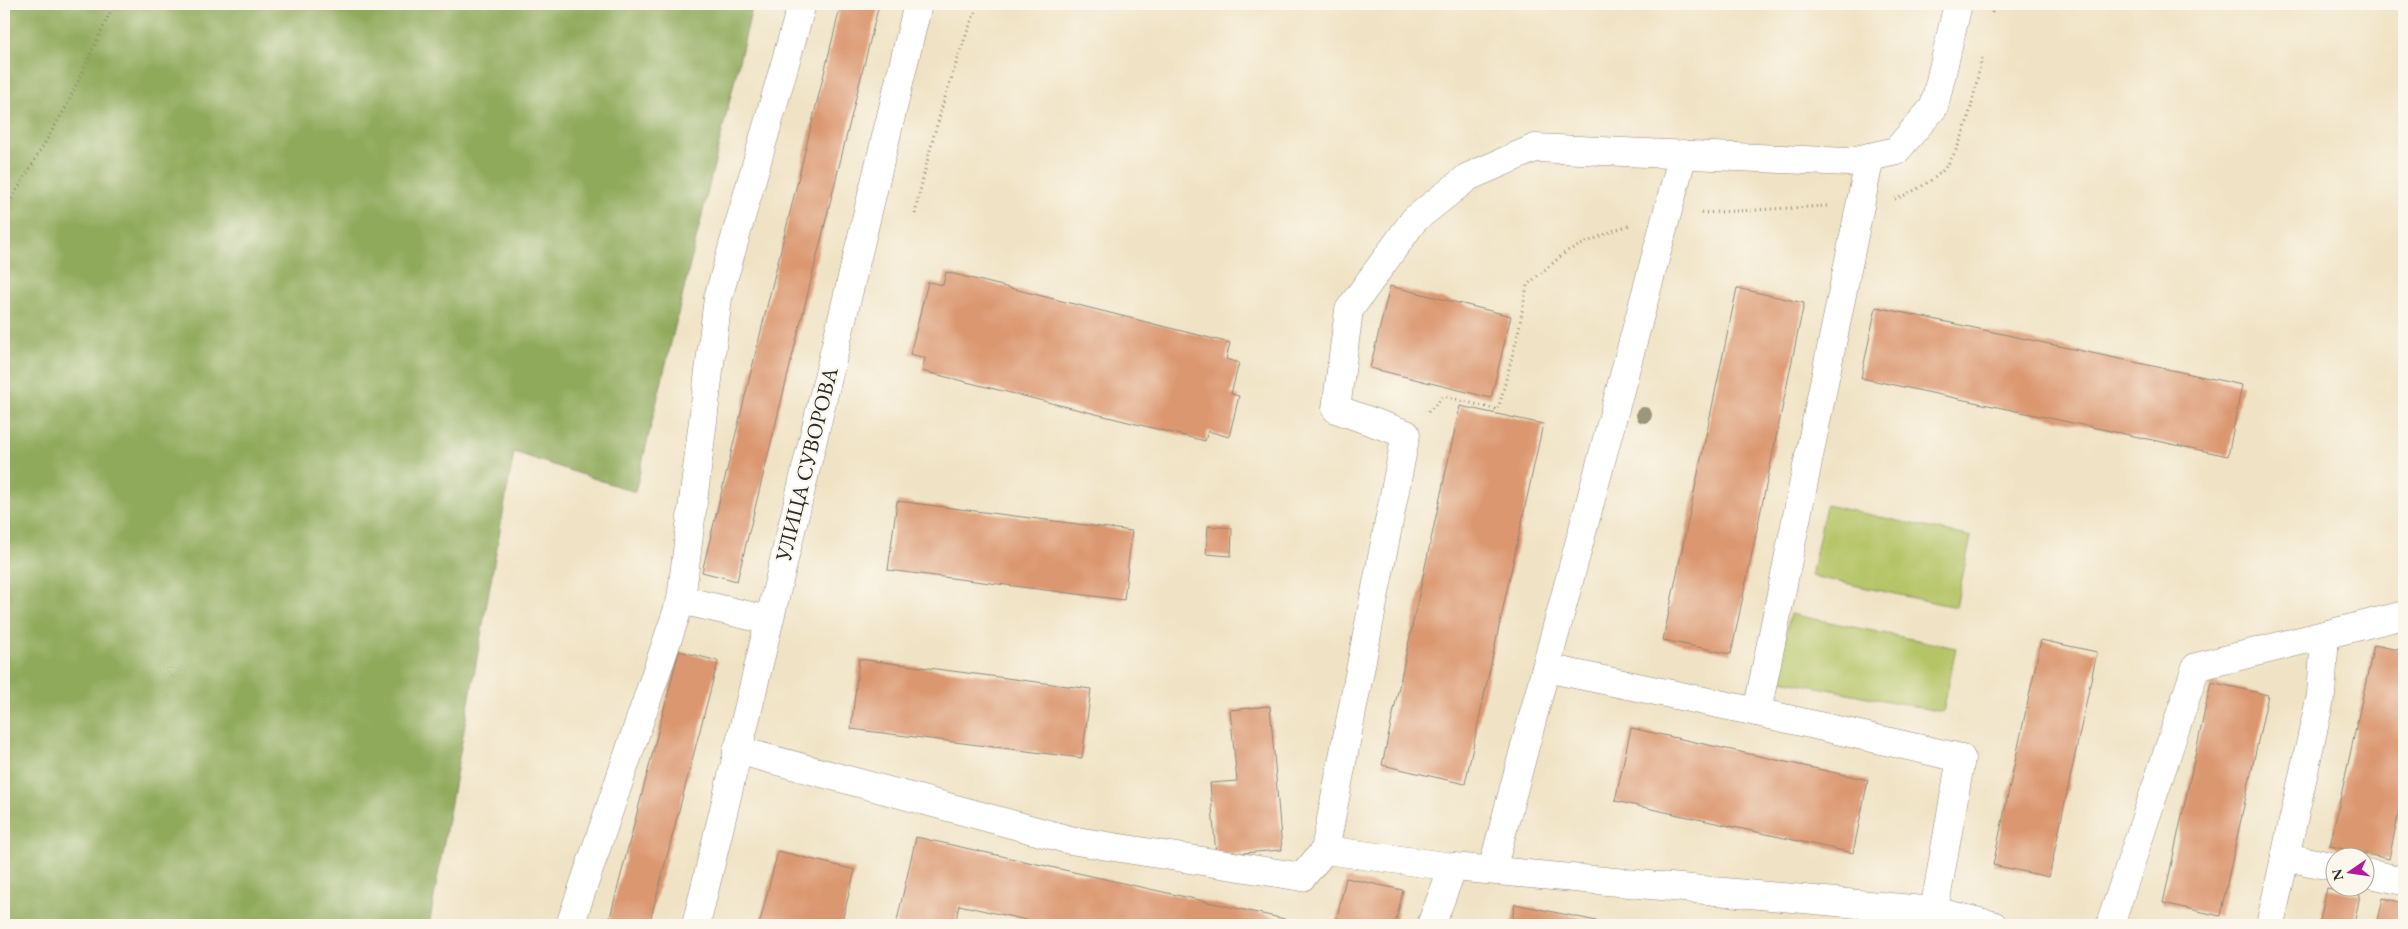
<svg xmlns="http://www.w3.org/2000/svg" width="2408" height="929" font-family="'EB Garamond',serif">
<rect width="100%" height="100%" fill="#fbf7ec"/>
<filter id="ink" filterUnits="userSpaceOnUse"><feTurbulence type="fractalNoise" baseFrequency=".02" numOctaves="2"/><feDisplacementMap in="SourceGraphic" scale="10" xChannelSelector="R" yChannelSelector="G"/><feConvolveMatrix kernelMatrix="1 2 1 2 8 2 1 2 1" color-interpolation-filters="sRGB"/></filter>
<filter id="wash" filterUnits="userSpaceOnUse"><feTurbulence type="fractalNoise" baseFrequency=".0096" numOctaves="4" result="noise"/><feDisplacementMap in="SourceGraphic" scale="20" xChannelSelector="R" yChannelSelector="G"/><feGaussianBlur stdDeviation="1.12" result="paint"/><feColorMatrix in="noise" values="0 0 0 0 0 0 0 0 0 0 0 0 0 0 0 0 0 1.4 0 .05"/><feComposite in="paint" operator="in"/></filter>
<g filter="url(#wash)">
<rect width="100%" height="100%" fill="#f0e3c5"/>
<g fill="#b5c466" stroke="#707848">
<polygon points="1826,505 1971,537 1956,607 1811,576"/>
<polygon points="1790,614 1956,648 1943,712 1777,679"/>
</g>
<polygon fill="#90aa5b" stroke="#5e6a43" points="4,4 753,4 635,492 514,452 429,925 4,925"/>
<g id="blocks">
<g fill="#db9770">
<polygon points="841,4 879,4 737,581 702,572"/>
<polygon points="946,272 1230,343 1226,359 1239,363 1231,394 1239,396 1229,437 1208,431 1205,441 922,371 925,358 910,354 928,282 943,285"/>
<polygon points="1390,286 1511,316 1491,398 1370,368"/>
<polygon points="1737,288 1804,303 1731,654 1663,640"/>
<polygon points="1876,307 2242,385 2228,456 1861,378"/>
<polygon points="1460,406 1543,424 1465,784 1382,765"/>
<polygon points="897,501 1132,531 1124,600 888,570"/>
<polygon points="1208,526 1232,528 1231,556 1206,554"/>
<polygon points="2041,640 2097,652 2049,877 1993,865"/>
<polygon points="2374,645 2404,651 2404,788 2389,859 2330,846"/>
<polygon points="679,651 718,661 649,925 608,925"/>
<polygon points="859,659 1091,689 1082,758 851,729"/>
<polygon points="2211,682 2268,695 2220,916 2163,903"/>
<polygon points="1270,706 1282,850 1216,855 1210,783 1237,781 1230,710"/>
<polygon points="1631,728 1868,780 1853,853 1615,801"/>
<polygon points="916,837 1307,924 1307,925 1049,925 959,905 955,925 896,925"/>
<polygon points="778,851 855,870 841,925 759,925"/>
<polygon points="1346,878 1403,890 1395,925 1335,925"/>
<polygon points="2327,888 2360,895 2354,925 2319,925"/>
<polygon points="2383,898 2404,903 2404,925 2377,925"/>
<polygon points="1515,904 1611,924 1611,925 1511,925"/>
</g>
</g>
</g>
<g filter="url(#ink)">
<use href="#blocks" fill-opacity="0" stroke="#8e8778" stroke-width="1"/>
<g fill="none" stroke-linecap="round" stroke-linejoin="round">
<g stroke="#8e8778" stroke-width="29">
<g id="minor">
<polyline points="681,600 718,298 802,4"/>
<polyline points="1546,668 1757,712 1870,157"/>
<polyline points="1757,712 1961,758 1934,911"/>
<polyline points="737,750 1070,840 1302,877 1325,850"/>
<polyline points="2285,857 2336,867"/>
<polyline points="1453,867 1325,850 1406,434 1336,409 1349,310 1414,220 1468,177 1535,148 1848,162 1896,151 1934,107 1958,4"/>
<polyline points="1492,870 1683,154"/>
<polyline points="2366,873 2404,881"/>
<polyline points="570,925 681,600 768,620"/>
<polyline points="696,925 918,4"/>
<polyline points="1431,925 1453,867 1934,911 1993,925"/>
<polyline points="2110,925 2196,667 2404,615"/>
<polyline points="2270,925 2321,695 2325,635"/>
</g>
</g>
<g stroke="#8e8778" stroke-width="3" stroke-dasharray="1 4" stroke-linecap="butt">
<polyline points="1992,13 1994,4"/>
<path d="M1895,199C1909,194 1934,181 1944,169C1968,139 1973,95 1982,58"/>
<polyline points="4,212 66,107 114,4"/>
<polyline points="1701,213 1827,206"/>
<path d="M915,214C930,142 951,72 978,4"/>
<polyline points="1428,412 1444,396 1498,410 1518,334 1527,285 1567,251 1617,229 1631,225"/>
</g>
<use href="#minor" stroke="#fff" stroke-width="28"/>
</g>
<circle fill="#9a977a" cx="1644" cy="415" r="8"/>
</g>
<g text-anchor="middle" stroke-width="4.5" stroke-linejoin="round" paint-order="stroke">
<g font-size="22" fill="#2b2b2b" stroke="#fbf7ec">
<text transform="translate(806 464) rotate(-76)" y="8">УЛИЦА СУВОРОВА</text>
</g>
</g>
<rect width="2408" height="929" fill="none" stroke="#fbf7ec" stroke-width="20"/>
<g transform="translate(2350 872) rotate(257)"><circle r="24" fill="#fbf7ec" stroke="#a8a59f"/>
<path d="M0-4L9 19L0 12L-9 19Z" fill="#b5179e"/>
<text y="-8" font-size="14" font-weight="bold" text-anchor="middle" fill="#2b2b2b">N</text>
</g>
</svg>
